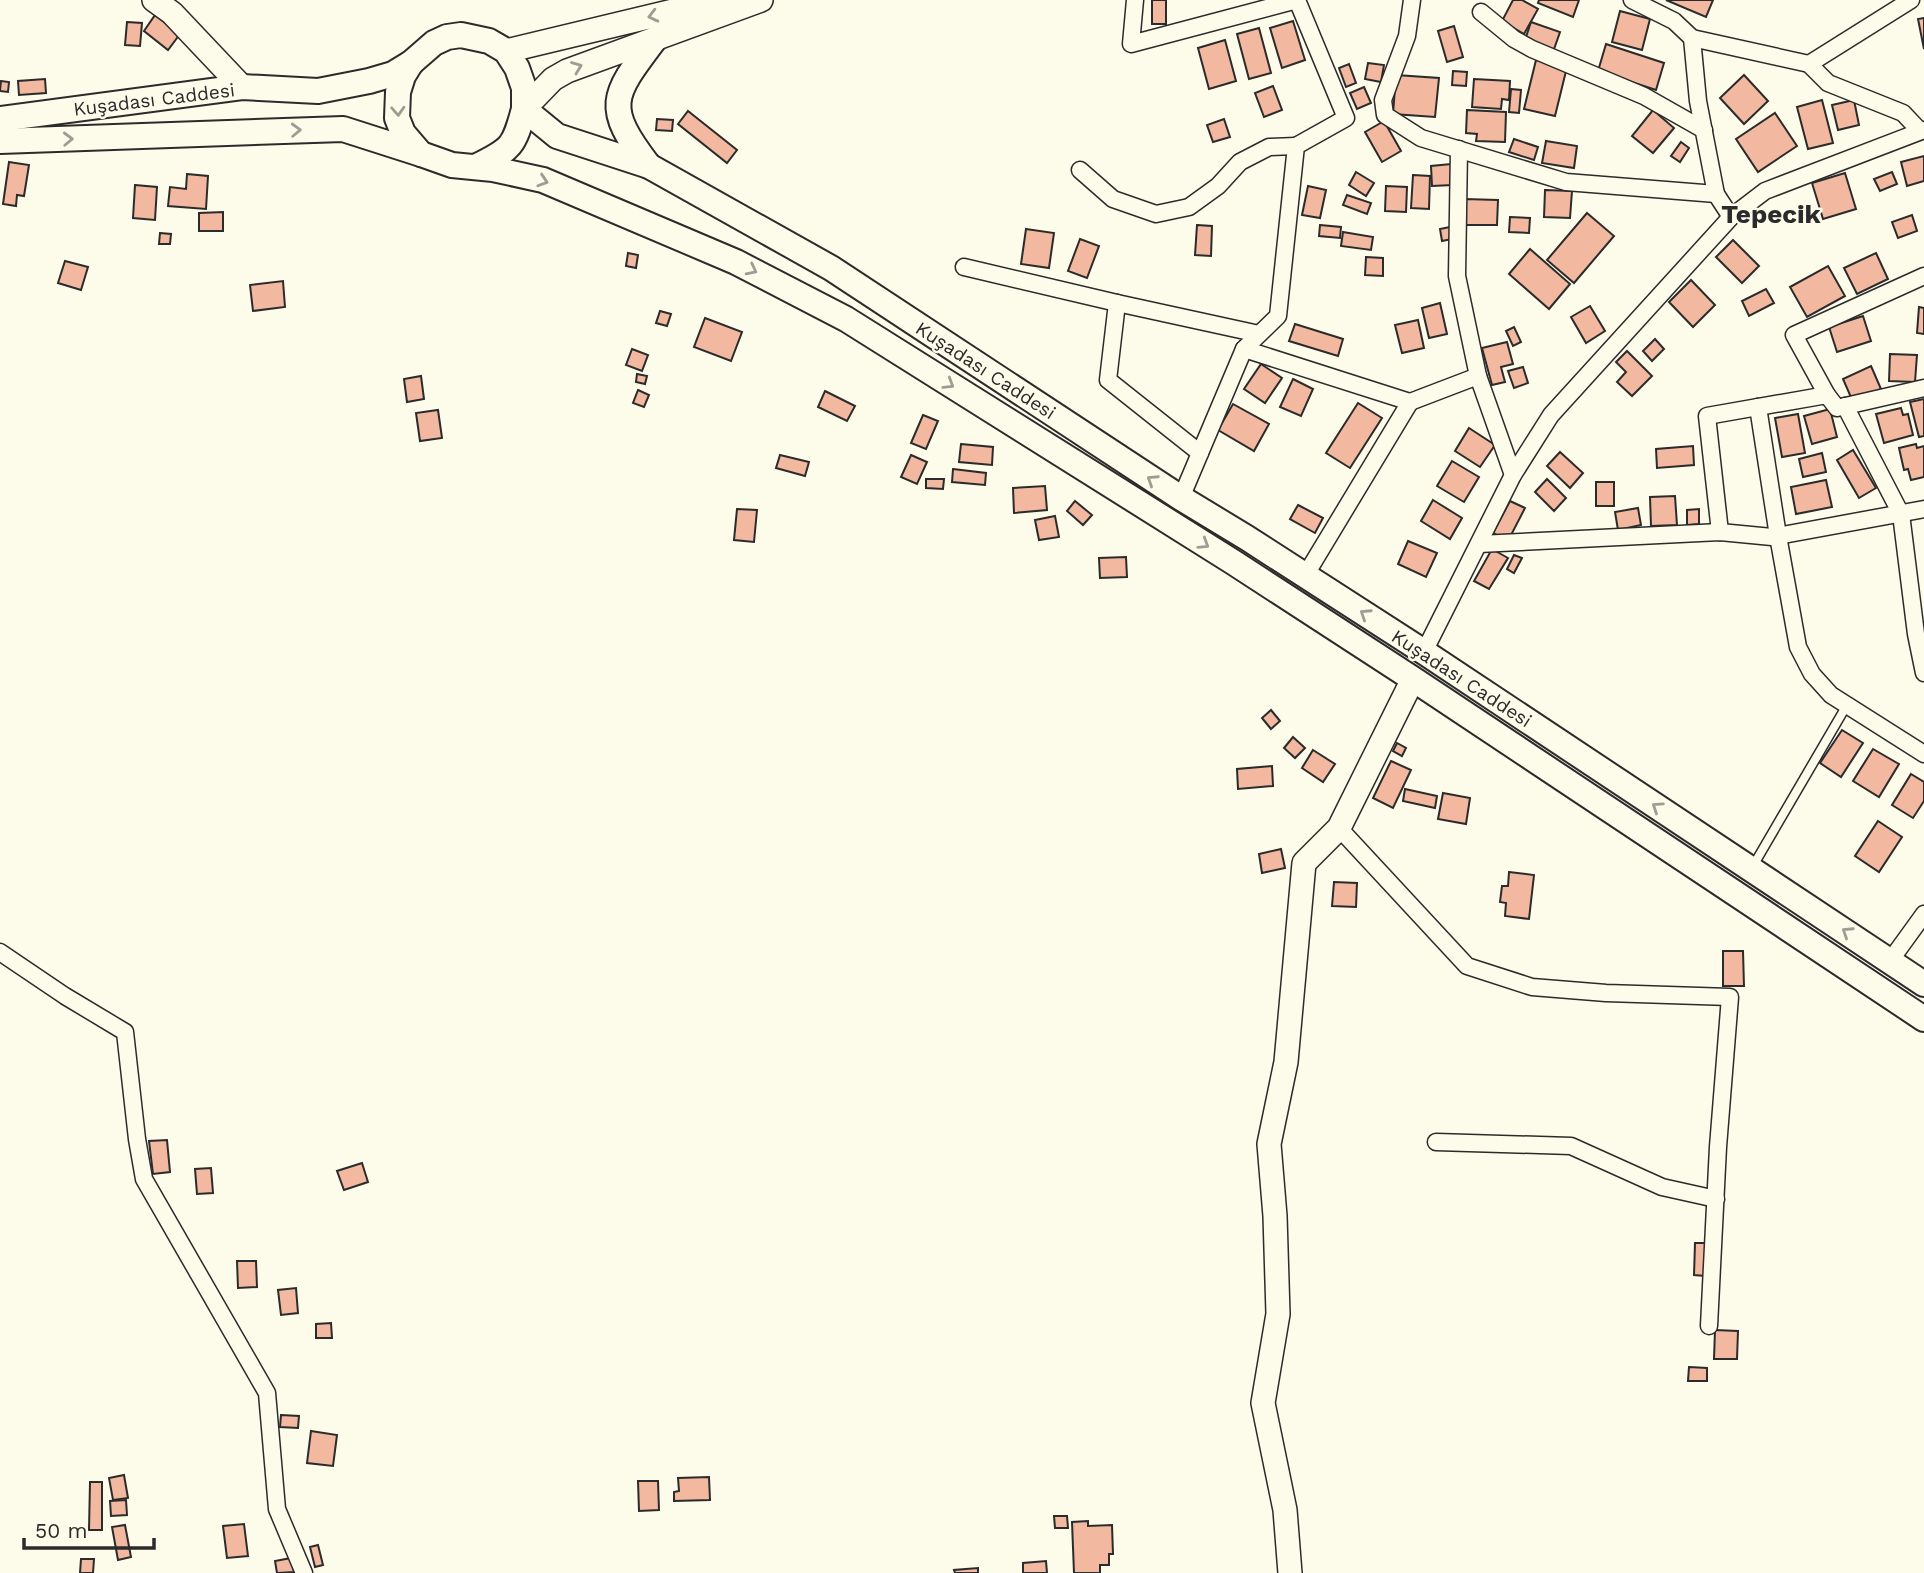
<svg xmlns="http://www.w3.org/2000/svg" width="1924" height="1573" font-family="'Work Sans',sans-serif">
<rect width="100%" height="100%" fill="#fdfbea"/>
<g fill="#f2b8a0" stroke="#2b2b2b" stroke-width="2">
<rect x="1152" y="0" width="14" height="24"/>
<polygon points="1513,0 1522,0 1538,9 1524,34 1502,21"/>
<polygon points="1539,0 1579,0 1573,17 1538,3"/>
<polygon points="1666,0 1713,0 1706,17"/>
<polygon points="1620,11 1650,19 1642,50 1612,42"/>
<polygon points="155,15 180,34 168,50 144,31"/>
<polygon points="1924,18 1924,49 1918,19"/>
<polygon points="1293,21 1305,60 1282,68 1270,28"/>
<polygon points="127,22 142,23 140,46 125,45"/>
<polygon points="1531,22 1560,32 1553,52 1524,43"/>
<polygon points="1454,26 1463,57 1447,62 1438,31"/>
<polygon points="1259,28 1271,73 1249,79 1237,34"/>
<polygon points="1225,40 1236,81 1209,89 1198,48"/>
<polygon points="1606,44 1664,63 1656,90 1598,71"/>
<polygon points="1536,60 1567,67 1555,116 1524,109"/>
<polygon points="1368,63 1384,65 1381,82 1365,79"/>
<polygon points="1349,64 1356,83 1346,87 1339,68"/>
<polygon points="1453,71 1467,72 1466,86 1452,85"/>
<polygon points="1396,75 1439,78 1435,117 1393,114"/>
<polygon points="1744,75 1768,101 1744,124 1720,98"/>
<polygon points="45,79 46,93 19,95 18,81"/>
<polygon points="1474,79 1510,81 1509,100 1502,99 1501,109 1472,107"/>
<polygon points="1,81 9,82 8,92 0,91"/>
<polygon points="1273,86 1282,110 1264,117 1255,93"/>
<polygon points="1364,87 1371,103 1357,109 1350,93"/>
<polygon points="1511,89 1521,90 1519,113 1509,112"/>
<polygon points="1822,100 1833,143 1808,149 1797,107"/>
<polygon points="1854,100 1859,125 1838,130 1832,105"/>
<polygon points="1467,110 1506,112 1505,142 1476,141 1477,134 1466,133"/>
<polygon points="1653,110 1674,128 1653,153 1632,136"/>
<polygon points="688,111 737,150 727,163 678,124"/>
<polygon points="1775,113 1797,146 1758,172 1736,139"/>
<polygon points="657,119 673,120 672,131 656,130"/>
<polygon points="1224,119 1230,137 1213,142 1207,125"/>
<polygon points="1384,121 1401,151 1382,162 1365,132"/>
<polygon points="1514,139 1538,147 1534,160 1509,152"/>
<polygon points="1546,141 1577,146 1574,168 1542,163"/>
<polygon points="1681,142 1689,148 1680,162 1671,156"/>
<polygon points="1924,156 1924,181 1907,186 1901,162"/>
<polygon points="9,162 29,165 24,196 17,195 16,206 3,204"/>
<polygon points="1451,164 1453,185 1432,186 1431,166"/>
<polygon points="1356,172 1374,183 1366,196 1349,185"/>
<polygon points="1892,172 1897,184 1880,191 1874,179"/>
<polygon points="1845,173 1856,209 1823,219 1812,183"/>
<polygon points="187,174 208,176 206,209 168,206 170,187 186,189"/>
<polygon points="1413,175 1430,176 1429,209 1411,208"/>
<polygon points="135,185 157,187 155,220 133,218"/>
<polygon points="1308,186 1326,190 1320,218 1302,215"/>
<polygon points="1386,186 1407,187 1406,212 1385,211"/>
<polygon points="1545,190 1572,191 1570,218 1544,217"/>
<polygon points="1347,195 1371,203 1367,214 1343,205"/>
<polygon points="1464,199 1498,200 1497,225 1464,225"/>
<polygon points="223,212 223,231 199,231 199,213"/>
<polygon points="1587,213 1614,236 1574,283 1547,260"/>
<polygon points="1912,215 1917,231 1898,238 1892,222"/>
<polygon points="1510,217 1530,218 1529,233 1509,232"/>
<polygon points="1197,225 1212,226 1211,256 1195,255"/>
<polygon points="1320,225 1341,227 1340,238 1319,236"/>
<polygon points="1450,227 1452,239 1442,241 1440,229"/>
<polygon points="1026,229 1054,233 1049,268 1021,264"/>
<polygon points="1343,232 1373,237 1371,250 1341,246"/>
<polygon points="160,233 171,234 170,244 159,244"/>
<polygon points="1080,239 1099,246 1087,278 1068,271"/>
<polygon points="1733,240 1759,266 1742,283 1716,257"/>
<polygon points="1530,249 1570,284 1549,309 1509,274"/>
<polygon points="628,253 638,255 636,268 626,266"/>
<polygon points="1876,253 1888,279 1857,294 1844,268"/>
<polygon points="1366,257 1383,258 1383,276 1365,275"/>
<polygon points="65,261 88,267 81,290 58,283"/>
<polygon points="1828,266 1845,296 1807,317 1790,287"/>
<polygon points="1691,280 1715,305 1693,327 1669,302"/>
<polygon points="283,281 285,307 253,311 250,285"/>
<polygon points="1766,289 1774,303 1749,316 1742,301"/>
<polygon points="1440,303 1447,334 1429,338 1422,308"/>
<polygon points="1590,306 1605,331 1586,343 1571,317"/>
<polygon points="1919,307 1924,308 1924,334 1917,333"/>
<polygon points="660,311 671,314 667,326 656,323"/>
<polygon points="1863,316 1871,341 1837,352 1829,327"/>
<polygon points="705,318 742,332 731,361 694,347"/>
<polygon points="1418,320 1424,348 1402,353 1395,325"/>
<polygon points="1295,324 1343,339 1338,356 1289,341"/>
<polygon points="1514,327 1521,342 1513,346 1506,331"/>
<polygon points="1655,339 1664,349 1652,361 1643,351"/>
<polygon points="1507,342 1513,364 1501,367 1505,382 1492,385 1482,348"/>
<polygon points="632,349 648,355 642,371 626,365"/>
<polygon points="1627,351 1652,376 1632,396 1617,382 1626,372 1616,362"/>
<polygon points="1890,354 1917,355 1915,382 1889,381"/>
<polygon points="1261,364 1282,378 1265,403 1244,389"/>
<polygon points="1871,366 1881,389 1853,402 1843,379"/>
<polygon points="1523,367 1528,383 1514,388 1508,371"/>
<polygon points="637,374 647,376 645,384 636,382"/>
<polygon points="421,376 424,399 407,402 404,379"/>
<polygon points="1293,379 1313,389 1301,416 1280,407"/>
<polygon points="638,390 649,395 644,407 633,403"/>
<polygon points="825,391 855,406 847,421 818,407"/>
<polygon points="1924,399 1924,436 1919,437 1910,402"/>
<polygon points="1358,403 1382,418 1350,468 1326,453"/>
<polygon points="1233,404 1269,424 1254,451 1218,430"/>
<polygon points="1901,408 1903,415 1908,414 1913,435 1884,443 1876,414"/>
<polygon points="1830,409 1837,437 1812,444 1804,416"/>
<polygon points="438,410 442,438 420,441 416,413"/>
<polygon points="1798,414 1805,453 1782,457 1775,418"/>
<polygon points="923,415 938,421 926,449 911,443"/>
<polygon points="1469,428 1495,445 1480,467 1455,451"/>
<polygon points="961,444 993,447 992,465 959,462"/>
<polygon points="1916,444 1917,448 1924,446 1924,477 1911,480 1908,469 1904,470 1899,448"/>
<polygon points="1693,446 1694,465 1657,468 1656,449"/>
<polygon points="1853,450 1876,488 1859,498 1837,460"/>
<polygon points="1560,452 1583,473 1570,488 1547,466"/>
<polygon points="1822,453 1826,472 1803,477 1799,459"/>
<polygon points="780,455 809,462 805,476 776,468"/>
<polygon points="911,455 927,462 917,484 901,477"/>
<polygon points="1452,461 1479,477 1464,502 1437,486"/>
<polygon points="953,469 986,473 985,485 952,482"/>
<polygon points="926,479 944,479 943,489 926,488"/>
<polygon points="1547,479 1566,498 1554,511 1535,492"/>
<polygon points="1826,480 1832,507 1796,514 1791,487"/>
<rect x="1596" y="482" width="18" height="24"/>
<polygon points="1045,486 1047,510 1014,513 1013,488"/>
<polygon points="1675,496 1677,525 1651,526 1650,497"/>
<polygon points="1433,500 1462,518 1450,539 1421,521"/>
<polygon points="1075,501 1092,515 1083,525 1067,511"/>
<polygon points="1510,501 1525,508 1508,541 1493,533"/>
<polygon points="1298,505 1323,518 1315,533 1290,519"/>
<polygon points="1638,508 1641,525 1618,530 1615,512"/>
<polygon points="737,509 757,510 754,542 734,540"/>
<polygon points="1699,509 1699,524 1687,525 1687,510"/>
<polygon points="1055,516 1059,537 1039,540 1035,520"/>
<polygon points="1408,541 1437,553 1426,577 1398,564"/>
<polygon points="1492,549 1508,558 1489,589 1474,581"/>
<polygon points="1514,555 1522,558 1514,573 1507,569"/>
<polygon points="1126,557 1127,577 1100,578 1099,558"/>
<polygon points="1271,710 1280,721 1271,729 1262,718"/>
<polygon points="1842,730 1863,743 1841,777 1820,763"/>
<polygon points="1293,737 1305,748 1295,758 1284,748"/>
<polygon points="1397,743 1406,748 1402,756 1393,751"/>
<polygon points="1873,749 1899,764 1879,797 1853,781"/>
<polygon points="1313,750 1335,764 1323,782 1302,768"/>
<polygon points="1391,761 1411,770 1393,808 1373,798"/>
<polygon points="1272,766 1273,786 1238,789 1237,769"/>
<polygon points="1911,774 1924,782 1924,801 1913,818 1892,805"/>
<polygon points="1405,789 1437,796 1435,808 1403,801"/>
<polygon points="1443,793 1470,798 1466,824 1438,819"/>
<polygon points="1878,821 1902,837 1879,872 1855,856"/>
<polygon points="1281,849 1285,868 1262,873 1259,854"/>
<polygon points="1509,872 1534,875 1529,919 1505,916 1506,903 1500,902 1502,886 1508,886"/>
<polygon points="1334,882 1357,883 1356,907 1332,906"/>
<polygon points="1723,951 1743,951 1744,986 1723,986"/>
<polygon points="167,1140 170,1172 153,1174 149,1141"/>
<polygon points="362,1163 368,1182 344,1190 337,1171"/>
<polygon points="211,1168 213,1193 197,1194 195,1169"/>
<polygon points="1695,1243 1707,1243 1705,1276 1694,1275"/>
<polygon points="237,1261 256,1261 257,1287 238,1288"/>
<polygon points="296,1288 298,1313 281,1315 278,1290"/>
<polygon points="331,1323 332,1338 316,1338 316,1324"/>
<polygon points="1715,1330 1738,1331 1737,1359 1714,1359"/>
<polygon points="1689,1367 1707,1368 1707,1381 1688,1381"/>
<polygon points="281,1415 299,1416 298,1428 280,1427"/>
<polygon points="311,1431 337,1435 333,1466 307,1463"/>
<polygon points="124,1475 128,1498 113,1500 109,1478"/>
<polygon points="709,1477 710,1500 674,1501 674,1492 679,1491 678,1478"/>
<polygon points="638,1481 658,1481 659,1510 639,1511"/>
<polygon points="90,1482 102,1482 102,1530 89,1530"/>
<polygon points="126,1500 127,1515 111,1516 110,1501"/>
<polygon points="1054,1516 1067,1516 1068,1528 1055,1528"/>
<polygon points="1088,1521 1088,1526 1112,1525 1113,1554 1109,1554 1109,1565 1100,1565 1100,1573 1074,1573 1072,1522"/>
<polygon points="244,1524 248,1556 227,1558 223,1526"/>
<polygon points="125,1525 131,1557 118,1560 112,1527"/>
<polygon points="318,1545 323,1565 315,1567 310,1547"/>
<polygon points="291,1558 294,1572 277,1573 275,1561"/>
<polygon points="81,1559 94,1559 93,1573 80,1573"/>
<polygon points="1046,1561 1047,1573 1023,1573 1023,1563"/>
<polygon points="978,1568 978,1573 955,1573 954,1570"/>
</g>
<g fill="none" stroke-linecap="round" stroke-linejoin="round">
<g stroke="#2b2b2b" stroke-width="11">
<polyline id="lane" points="1753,866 1847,705"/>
</g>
<g stroke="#2b2b2b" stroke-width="19">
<g id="street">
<polyline points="1135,0 1131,44 1297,0"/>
<polyline points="1412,0 1407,36 1383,100 1385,115 1421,138 1566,182 1716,194"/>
<polyline points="1632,0 1674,21 1692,38 1809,64 1828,83 1903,113 1920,131"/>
<polyline points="1481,12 1514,39 1532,49 1644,96 1704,130"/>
<polyline points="1692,38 1698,101 1716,194 1731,217"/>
<polyline points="1809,64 1911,0"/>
<polyline points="1459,149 1457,276 1478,376"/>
<polyline points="1080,170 1113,199 1156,214 1189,207 1218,186 1240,162 1269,147 1296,146"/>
<polyline points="964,267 1117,303 1108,380 1200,453"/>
<polyline points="1117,303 1259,334"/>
<polyline points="1244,349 1410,402 1478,376 1513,475"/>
<polyline points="1827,395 1794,335 1924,276"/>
<polyline points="1845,406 1901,514 1916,634 1924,673"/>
<polyline points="1758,407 1778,536 1798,647 1812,674 1831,695 1924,754"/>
<polyline points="1181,498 1244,349 1278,316 1296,146 1346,118 1297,0"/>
<polyline points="1720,532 1707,416 1827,395 1837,408 1924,388"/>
<polyline points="1479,544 1720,532 1772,537 1924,509"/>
<polyline points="1305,576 1410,402"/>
<polyline points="1424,652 1513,475 1551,415 1731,217 1765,191 1924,130"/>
<polyline points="1339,828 1467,966 1532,987 1606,993 1730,997 1718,1147 1709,1326"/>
<polyline points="0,952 65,996 125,1032 137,1139 144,1179 267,1393 277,1509 304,1573"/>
<polyline points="1890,961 1924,914"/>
<polyline points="1436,1142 1571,1146 1662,1187 1716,1199"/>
</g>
</g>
<g stroke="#2b2b2b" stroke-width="26">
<g id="secondary">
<polyline points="154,0 172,13 242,87"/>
<polyline points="506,51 719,0"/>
<polyline points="524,109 553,79 567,71 761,0"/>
<polyline points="1290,1573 1285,1510 1263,1403 1278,1314 1275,1216 1269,1144 1286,1062 1304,863 1339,828 1413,679"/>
</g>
</g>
<g stroke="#2b2b2b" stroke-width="28">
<g id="primary">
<polyline points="411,63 403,76 398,92 397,118 403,133 421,154 452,165 493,169 543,180 736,262 846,319 1233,562 1413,679 1924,1019"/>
<polyline points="0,119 242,87 318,91 369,81 393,74 411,63 434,43 447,37 461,35 489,41 506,51 517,68 524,88 524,109 557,136 649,166 831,268 1181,498 1247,538 1424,652 1924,984"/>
<polyline points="0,141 343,129 421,154"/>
<path d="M477,166C512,149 514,146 524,109"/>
<path d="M649,166C603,106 612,96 655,39"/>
</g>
</g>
<use href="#lane" stroke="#fdfbea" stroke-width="8"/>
<use href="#street" stroke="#fdfbea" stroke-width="16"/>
<use href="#secondary" stroke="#fdfbea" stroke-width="23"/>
<use href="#primary" stroke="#fdfbea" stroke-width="24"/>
</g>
<defs><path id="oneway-chevron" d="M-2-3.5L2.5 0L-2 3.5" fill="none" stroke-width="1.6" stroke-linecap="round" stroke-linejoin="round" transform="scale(1.75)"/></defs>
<g stroke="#9e9d94">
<use href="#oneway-chevron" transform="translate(653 16) rotate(166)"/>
<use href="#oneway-chevron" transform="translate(577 67) rotate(-21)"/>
<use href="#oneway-chevron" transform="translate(398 111) rotate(87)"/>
<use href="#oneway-chevron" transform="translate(296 130) rotate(-2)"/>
<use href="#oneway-chevron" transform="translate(68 139) rotate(-2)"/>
<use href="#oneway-chevron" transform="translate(543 181) rotate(18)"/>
<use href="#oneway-chevron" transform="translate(752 270) rotate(27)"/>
<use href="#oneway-chevron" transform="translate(949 384) rotate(32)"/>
<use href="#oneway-chevron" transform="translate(1152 480) rotate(-147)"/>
<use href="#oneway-chevron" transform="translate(1204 544) rotate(32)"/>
<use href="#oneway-chevron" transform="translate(1365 614) rotate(-147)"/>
<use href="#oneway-chevron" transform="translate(1657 807) rotate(-146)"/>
<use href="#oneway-chevron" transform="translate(1847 932) rotate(-147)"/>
</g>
<g text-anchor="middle" stroke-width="5" stroke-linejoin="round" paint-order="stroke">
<g font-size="19" fill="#2b2b2b" stroke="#fdfbea">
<text transform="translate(154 99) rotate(-7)" y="7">Kuşadası Caddesi</text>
<text transform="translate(986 370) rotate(33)" y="7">Kuşadası Caddesi</text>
<text transform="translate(1462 678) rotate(33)" y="7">Kuşadası Caddesi</text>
</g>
<g font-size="26" font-weight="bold" fill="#2b2b2b" stroke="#fdfbea">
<text x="1771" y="223">Tepecik</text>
</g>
</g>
<path d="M24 1538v10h130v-10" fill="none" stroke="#2b2b2b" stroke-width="3.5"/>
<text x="35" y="1538" font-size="21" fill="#2b2b2b" stroke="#fdfbea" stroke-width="5" paint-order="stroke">50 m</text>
</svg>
